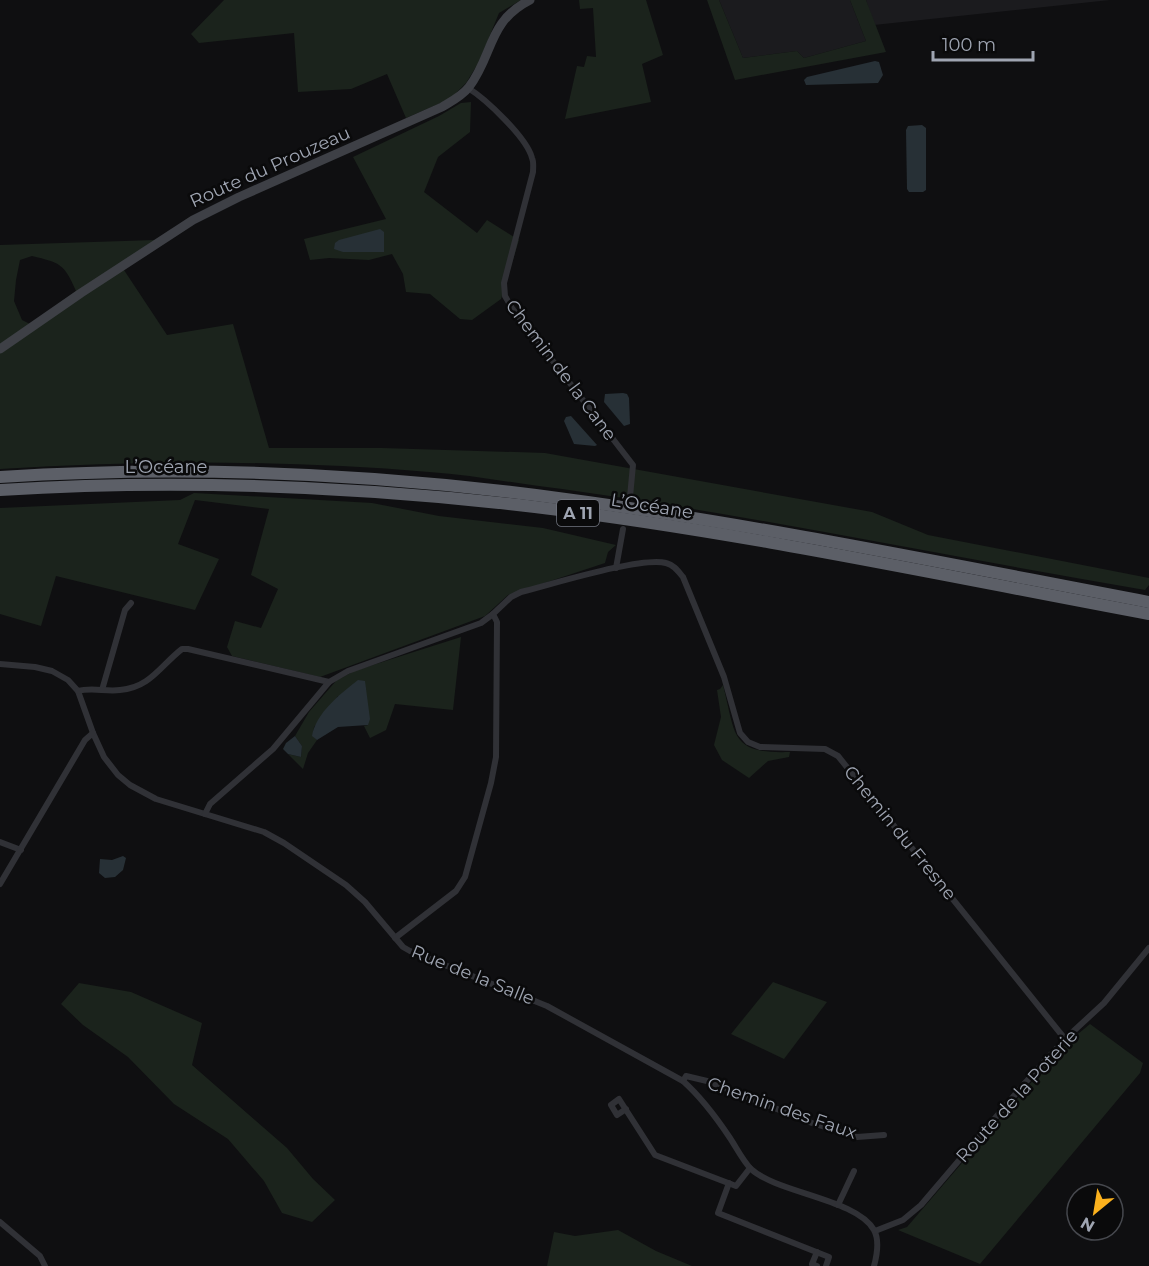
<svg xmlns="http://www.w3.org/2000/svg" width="1149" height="1266" font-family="Montserrat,sans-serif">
<rect width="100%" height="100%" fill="#0f0f11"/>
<g fill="#1b1b1e">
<polygon points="719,0 850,0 866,41 804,58 797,51 743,58"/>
<polygon points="866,0 1110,0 874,25"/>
</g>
<g fill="#1b231c" fill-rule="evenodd">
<polygon points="224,0 521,0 499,13 479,62 466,83 450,99 406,118 387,74 351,89 298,92 294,33 199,43 191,34"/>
<polygon points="579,0 646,0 663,55 642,64 651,102 565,119 577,66 584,67 587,56 596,57 593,8 580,9"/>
<polygon points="707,0 719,0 743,58 797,51 804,58 866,41 850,0 866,0 886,52 735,80"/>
<polygon points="471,102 470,132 438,157 424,192 477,233 487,220 519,240 501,299 472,320 460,319 430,294 406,292 403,274 392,254 369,260 329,258 310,260 304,239 386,219 353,157 439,116 461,103"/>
<path d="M155,240L120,264L167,335L233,324L269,448H382L545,453L872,512L928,535L1149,578V585L1145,590C950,557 757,516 562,489C518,484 473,475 429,472C287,460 142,460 0,469V245ZM32,256C60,263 64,263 76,291L30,324L22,320L14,301L16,280L20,260Z"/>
<polygon points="194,493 372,503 439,516 543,528 616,545 608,552 605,563 508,595 485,616 320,677 232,656 227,647 235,621 261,628 278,589 251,575 269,509 195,500 178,544 219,559 195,610 56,576 41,626 0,614 0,508 180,500"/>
<polygon points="461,637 453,710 395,704 386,730 370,738 364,726 368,725 338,696 314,727 313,736 317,740 308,753 303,769 288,754 301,757 302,746 295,736 309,712 336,681 354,671"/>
<path d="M723,685C736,736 730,754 790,752L789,757L768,761L749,778L722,760L714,745L721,717L717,690L720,689Z"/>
<polygon points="773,982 827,1002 784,1059 731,1034"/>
<polygon points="79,983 131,992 202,1023 192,1065 287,1148 313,1179 335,1200 312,1222 282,1213 264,1181 228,1139 174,1104 128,1057 83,1025 61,1004"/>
<polygon points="1090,1024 1143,1063 1140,1073 980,1264 898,1230 907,1227 1060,1049"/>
<polygon points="618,1230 656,1251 692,1266 547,1266 554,1232 575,1236"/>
</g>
<g fill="#273036">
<polygon points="875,61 879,62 883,75 878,83 806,85 804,80 807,77"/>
<polygon points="922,125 926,128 926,190 923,192 909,192 907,189 906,130 908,126"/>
<polygon points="380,229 384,232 384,252 343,252 334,249 335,243 339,240"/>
<polygon points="623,393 627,394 629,398 630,424 624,426 604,402 605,394"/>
<polygon points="571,416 597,445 595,446 574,444 564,421 566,417"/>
<path d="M358,680L365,681L370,719L368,725L338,727L317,740L312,736C316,713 340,694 358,680Z"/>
<polygon points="295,736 302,746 301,757 288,754 283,749 286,743"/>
<polygon points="123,856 126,858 123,870 115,877 105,878 99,873 100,859 112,860"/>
</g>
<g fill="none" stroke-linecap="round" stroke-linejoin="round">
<g stroke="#303136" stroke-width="6">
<path d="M468,88C486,99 527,138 532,158C534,162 533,168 533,172L504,283L505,296L512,308L633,465L630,497"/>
<polyline points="616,568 623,529"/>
<path d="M0,664L35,667L52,671L68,680L78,691L93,733L104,757L118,775L130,785L156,799L264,832L284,843L346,885L365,902L403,947L410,951L547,1006L683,1081C702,1098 716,1117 730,1138C736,1147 743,1161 751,1169C777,1193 857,1199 874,1230C880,1241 877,1255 874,1266"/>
<polyline points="102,690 125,610 131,603"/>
<path d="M78,691C92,687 106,692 120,690C150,688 161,665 182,649H188L329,682"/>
<polyline points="205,814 210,804 273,749 329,682 348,671 481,623 493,614"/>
<polyline points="0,842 21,850"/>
<polyline points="0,884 85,740 93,733"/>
<path d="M395,938L456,891L465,877L491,783L496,757L497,622L493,614L511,597L521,592C550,585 642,556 666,563C674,565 678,571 683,577L724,677L740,733L748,742L760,747L825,749L838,756L1065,1039"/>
<polyline points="683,1081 686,1076 707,1081 812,1123 857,1137 884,1135"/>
<polyline points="626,1109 617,1115 611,1105 619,1099 655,1155 736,1186 750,1168"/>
<polyline points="729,1183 718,1213 829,1257 826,1266"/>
<polyline points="838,1205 854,1171"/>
<polyline points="0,1222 40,1256 45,1266"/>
<polyline points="875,1231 903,1220 921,1205 1025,1083 1065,1039 1104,1003 1149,948"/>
<polyline points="817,1252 812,1264 817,1266"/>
</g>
<path stroke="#3e4046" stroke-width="9" d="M0,349L81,293L193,220L239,197L442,107C452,101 462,96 469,87C494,54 487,22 530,0"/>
<g stroke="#5c5f67" stroke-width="12">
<path d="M0,477C185,465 374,473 558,498C756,524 953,565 1149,602"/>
<path d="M0,490C178,479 358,486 535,507C741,532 945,576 1149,614"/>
</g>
</g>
<g text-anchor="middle" stroke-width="5" stroke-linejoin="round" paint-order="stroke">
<rect fill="#0a0a0b" stroke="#727680" stroke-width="1.5" x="557" y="500" width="42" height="26" rx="4.5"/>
<g font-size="16" font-weight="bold" fill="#9fa5b2">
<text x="578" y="519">A 11</text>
</g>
<g font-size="18" fill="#9fa5b2" stroke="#0a0a0b">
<text transform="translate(270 167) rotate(-24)" y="6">Route du Prouzeau</text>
<text transform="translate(561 370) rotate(53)" y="6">Chemin de la Cane</text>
<text x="166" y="473">L’Océane</text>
<text transform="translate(652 506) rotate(9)" y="6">L’Océane</text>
<text transform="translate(900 833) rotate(51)" y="6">Chemin du Fresne</text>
<text transform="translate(473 975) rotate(22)" y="6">Rue de la Salle</text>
<text transform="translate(1017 1096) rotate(-48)" y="6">Route de la Poterie</text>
<text transform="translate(782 1108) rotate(19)" y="6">Chemin des Faux</text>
</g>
</g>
<g transform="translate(1095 1212) rotate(210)"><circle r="28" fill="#0a0a0b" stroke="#46484e" stroke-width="1.5"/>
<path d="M0-4.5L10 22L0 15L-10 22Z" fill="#fbb11d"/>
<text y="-9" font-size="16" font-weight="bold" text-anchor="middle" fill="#9fa5b2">N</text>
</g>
<path d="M933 51v9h100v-9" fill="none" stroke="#9fa5b2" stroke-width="3"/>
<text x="942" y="51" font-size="18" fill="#9fa5b2" stroke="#0a0a0b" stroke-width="4.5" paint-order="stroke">100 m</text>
</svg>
